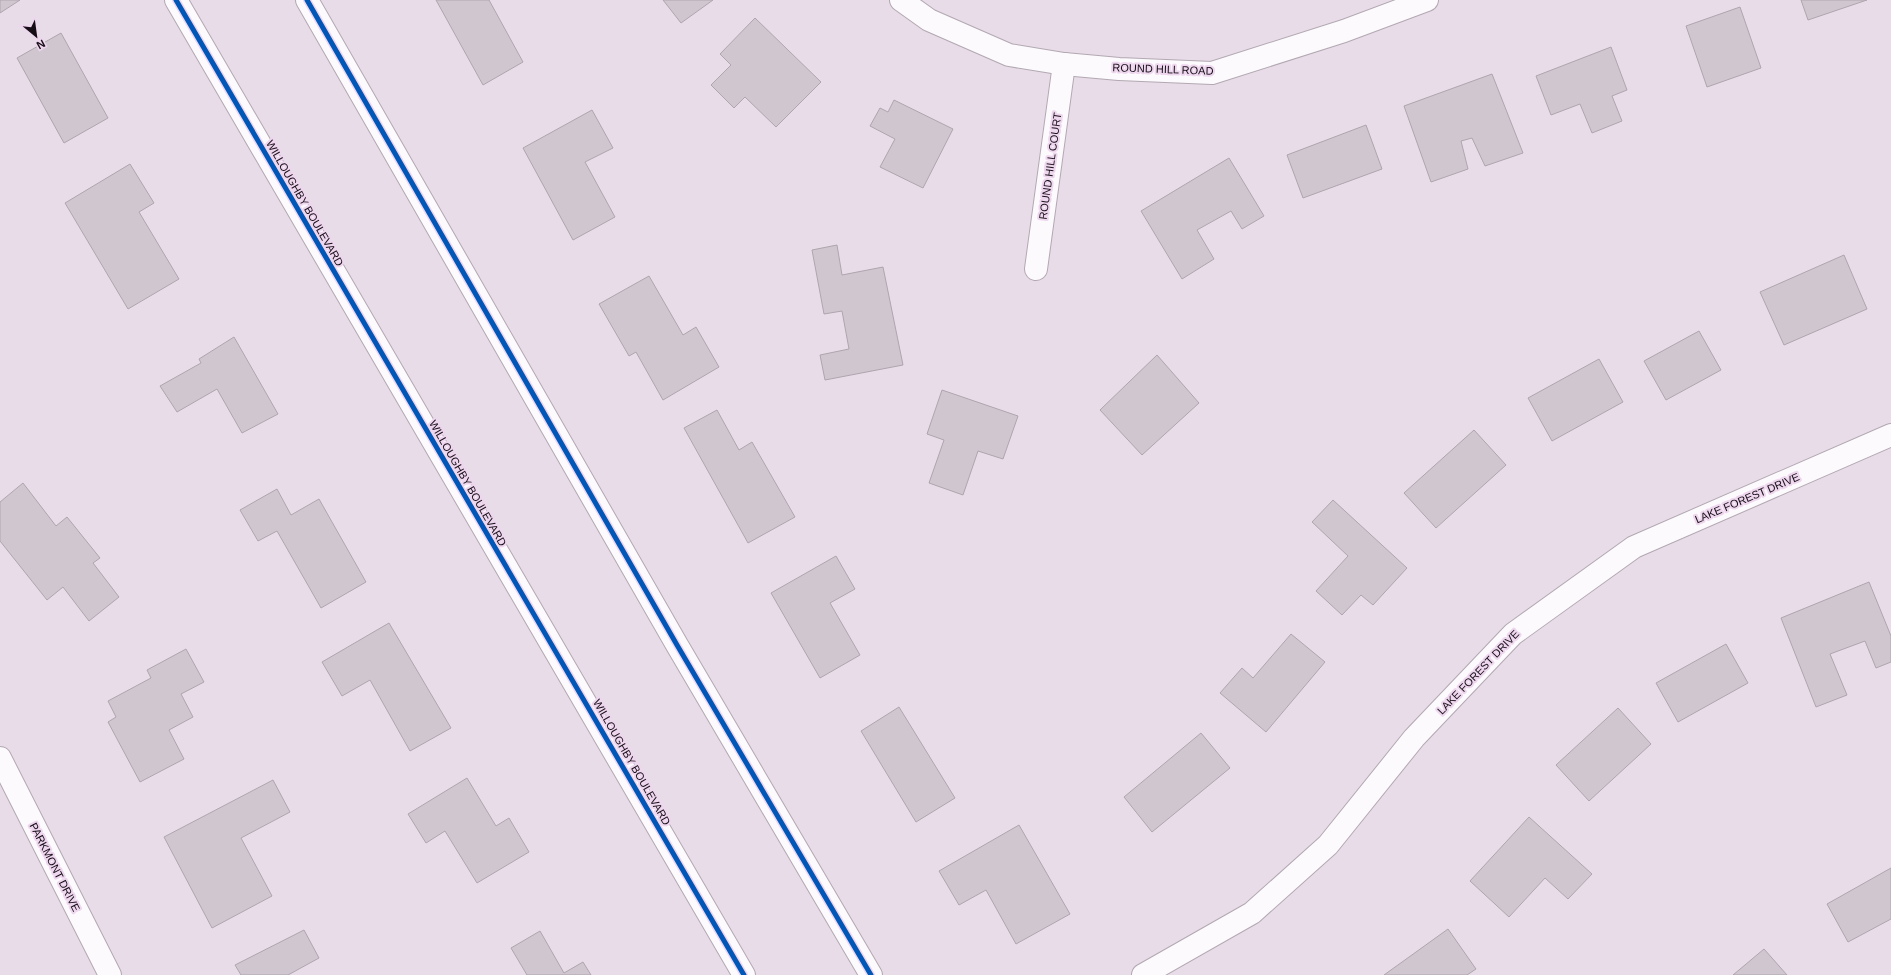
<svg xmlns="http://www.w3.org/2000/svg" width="1891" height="975" font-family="Arial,sans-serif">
<rect width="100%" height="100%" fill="#e8dce8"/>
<g fill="#d0c6d0" stroke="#aea5ae">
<polygon points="0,0 20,0 0,13"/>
<polygon points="436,0 489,0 523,62 483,85"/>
<polygon points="663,0 713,0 681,23"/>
<polygon points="1801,0 1867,0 1808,20"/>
<polygon points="1740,7 1761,68 1707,87 1686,26"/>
<polygon points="755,18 821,82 776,127 745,97 734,108 711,85 731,65 720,54"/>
<polygon points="61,33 108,118 64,143 17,58"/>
<polygon points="1611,47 1627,90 1612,96 1622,121 1592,133 1580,104 1551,115 1536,76"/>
<polygon points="1492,74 1523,153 1485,166 1472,138 1461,141 1468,169 1431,182 1404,106"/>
<polygon points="894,100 953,129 923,188 880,167 895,139 870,126 880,108 888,112"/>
<polygon points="592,110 613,148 585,162 615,217 573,240 523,148"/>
<polygon points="1366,125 1382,169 1303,198 1287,155"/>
<polygon points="1229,158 1264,216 1242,229 1231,211 1197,230 1214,259 1182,279 1141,211"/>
<polygon points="130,164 154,203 139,212 179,279 128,309 65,203"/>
<polygon points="837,245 842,275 883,267 903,365 825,380 820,355 849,349 842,311 824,314 812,250"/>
<polygon points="1844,255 1867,309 1784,345 1760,292"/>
<polygon points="649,276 683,335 696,327 719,367 663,400 636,352 629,356 599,304"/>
<polygon points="1699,331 1721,370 1666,400 1644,361"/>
<polygon points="234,337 278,414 242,433 217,389 177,412 160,386 201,363 199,359"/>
<polygon points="1157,355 1199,403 1142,455 1100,410"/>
<polygon points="1599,359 1623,402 1552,441 1528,398"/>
<polygon points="942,390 1018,416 1003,459 978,451 963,495 929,483 944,440 927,434"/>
<polygon points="717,410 739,450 752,442 795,517 748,543 684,428"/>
<polygon points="1474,430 1506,465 1436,528 1404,493"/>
<polygon points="23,483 56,526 67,517 100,558 93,563 119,597 89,621 63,587 47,600 0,541 0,502"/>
<polygon points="277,489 291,515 319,499 366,582 321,608 277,531 258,541 240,510"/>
<polygon points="1333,500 1407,568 1373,605 1361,595 1342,615 1316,591 1348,556 1312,522"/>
<polygon points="836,556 855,589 830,603 860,655 820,678 771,593"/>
<polygon points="1869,582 1891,636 1891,662 1876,668 1865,641 1830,654 1847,695 1816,707 1781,618"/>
<polygon points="389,623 451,728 410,751 370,680 342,696 322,662"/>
<polygon points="1291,634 1325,662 1266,732 1220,693 1242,668 1253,678"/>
<polygon points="1726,644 1748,683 1678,722 1656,683"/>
<polygon points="186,649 204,682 181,694 193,717 169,730 184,759 140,782 108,722 116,717 108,701 151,678 147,670"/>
<polygon points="899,707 955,798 916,822 861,731"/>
<polygon points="1618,708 1651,744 1589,801 1556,765"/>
<polygon points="1201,733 1230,768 1152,832 1124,797"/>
<polygon points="467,778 496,826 509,818 529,852 477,883 445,831 426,843 408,814"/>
<polygon points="273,780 290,812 241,838 272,896 212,928 164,837"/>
<polygon points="1529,817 1592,874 1568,899 1545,878 1509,917 1470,881"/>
<polygon points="1019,825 1070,914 1016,944 986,890 959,905 939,871"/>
<polygon points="1891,868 1891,919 1848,942 1827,904"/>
<polygon points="1448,929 1476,969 1467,975 1384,975"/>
<polygon points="304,930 319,958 288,975 241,975 235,965"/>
<polygon points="540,931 564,973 583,962 591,975 527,975 511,948"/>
<polygon points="1764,949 1787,975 1733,975"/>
</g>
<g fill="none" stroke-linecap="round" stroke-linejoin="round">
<g stroke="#b2a8b2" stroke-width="24">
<g id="minor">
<polyline points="901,0 929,20 1009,55 1064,64 1119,69 1212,73 1344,31 1427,0"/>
<polyline points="1036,269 1064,64"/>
<polyline points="0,758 110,975"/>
<polyline points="1143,975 1252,913 1328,845 1414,738 1513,634 1634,547 1891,435"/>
</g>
</g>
<g stroke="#b2a8b2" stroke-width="24">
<g id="tertiary">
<polyline points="176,0 744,975"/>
<polyline points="307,0 677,645 871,975"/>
</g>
</g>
<use href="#minor" stroke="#fcfafc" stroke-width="22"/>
<use href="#tertiary" stroke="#fcfafc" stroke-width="22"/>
<g stroke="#eed6ee" stroke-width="8">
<g id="cycleway">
<polyline points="176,0 744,975"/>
<polyline points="307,0 677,645 871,975"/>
</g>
</g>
<use href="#cycleway" stroke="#0057b8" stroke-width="5"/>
</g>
<g text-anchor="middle" stroke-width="4" stroke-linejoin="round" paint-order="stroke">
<g font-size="11" fill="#160e16" stroke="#eed6ee">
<text transform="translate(1163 69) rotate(2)" y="4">ROUND HILL ROAD</text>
<text transform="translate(1050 166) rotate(-82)" y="4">ROUND HILL COURT</text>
<text transform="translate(305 203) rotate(60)" y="4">WILLOUGHBY BOULEVARD</text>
<text transform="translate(468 483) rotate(60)" y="4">WILLOUGHBY BOULEVARD</text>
<text transform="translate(1747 498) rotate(-23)" y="4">LAKE FOREST DRIVE</text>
<text transform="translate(1478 672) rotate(-46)" y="4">LAKE FOREST DRIVE</text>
<text transform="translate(632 762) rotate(60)" y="4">WILLOUGHBY BOULEVARD</text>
<text transform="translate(55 867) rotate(63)" y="4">PARKMONT DRIVE</text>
</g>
</g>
<g transform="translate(36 36) rotate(151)" stroke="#eed6ee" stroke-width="3" paint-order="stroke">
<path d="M0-3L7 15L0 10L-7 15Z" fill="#160e16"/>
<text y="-6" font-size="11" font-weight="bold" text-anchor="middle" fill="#160e16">N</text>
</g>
</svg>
